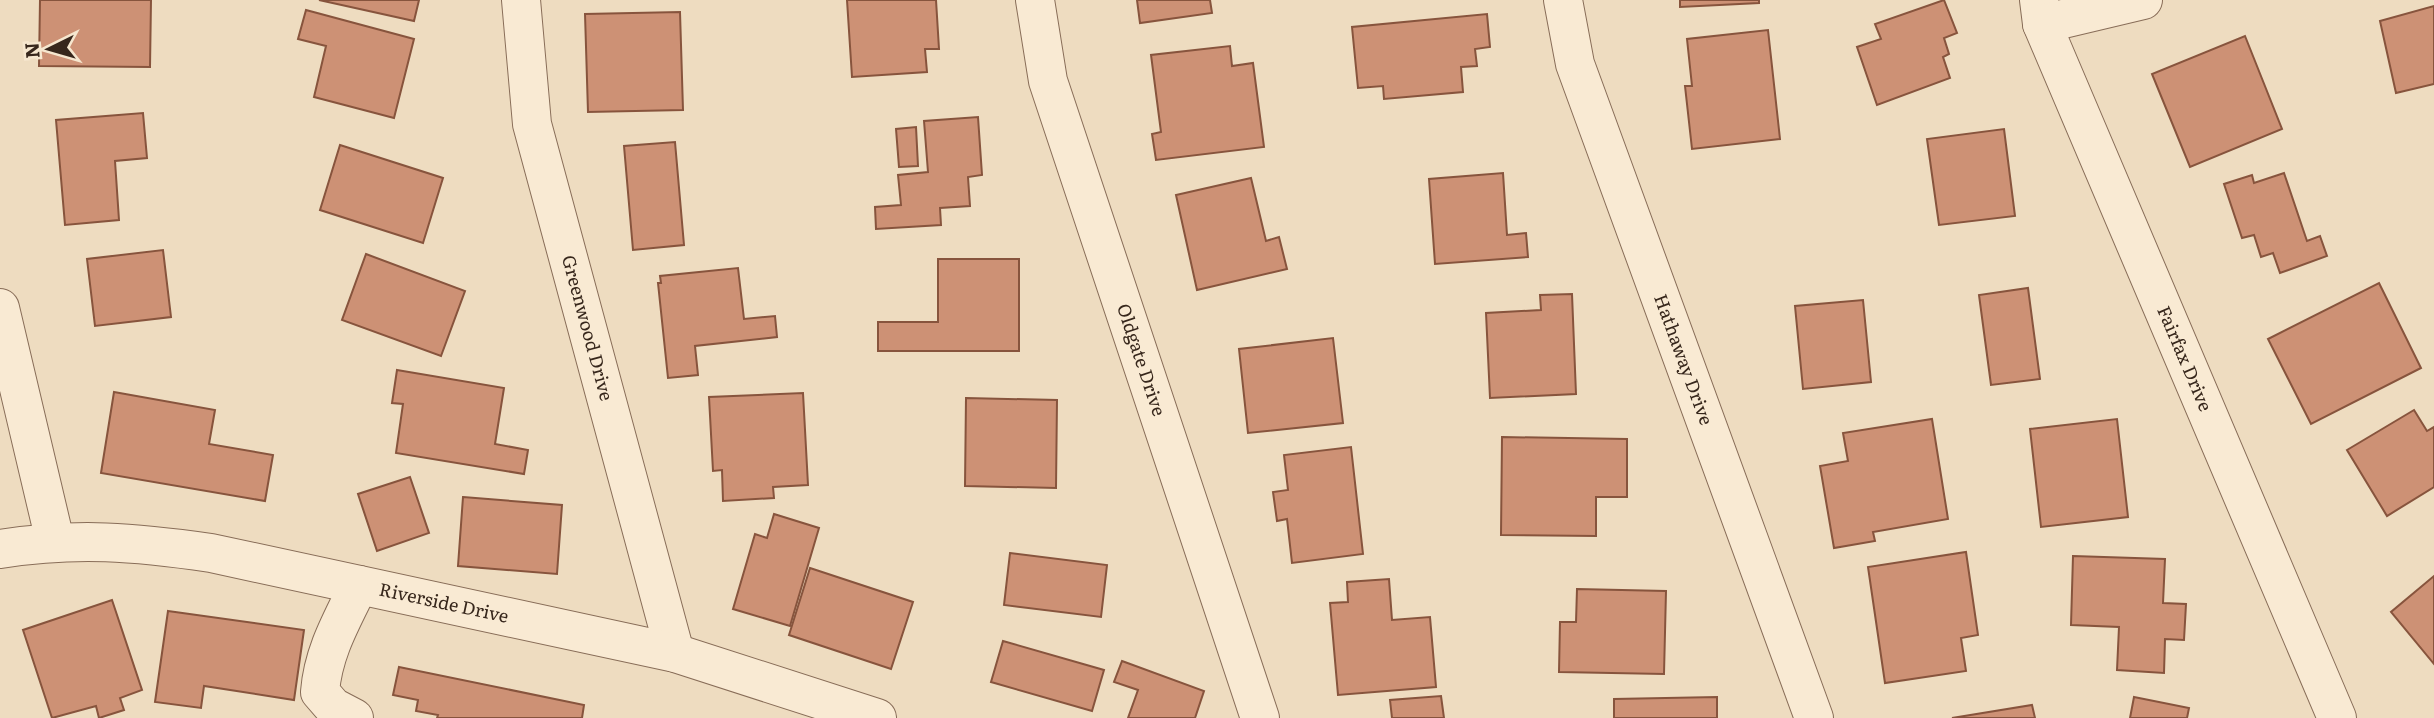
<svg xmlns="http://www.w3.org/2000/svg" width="2434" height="718" font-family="Literata,serif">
<rect width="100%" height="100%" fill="#eedcc0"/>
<g fill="#cd9175" stroke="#87543d" stroke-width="2">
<polygon points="40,0 151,0 150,67 39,66"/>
<polygon points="319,0 419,0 414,21"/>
<polygon points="847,0 936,0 939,49 925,49 927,72 852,77"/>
<polygon points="1137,0 1210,0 1212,13 1140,23"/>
<polygon points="1680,0 1759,0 1759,3 1680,7"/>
<polygon points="1944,0 1957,33 1944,38 1949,54 1943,57 1950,78 1877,105 1857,47 1881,39 1875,24"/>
<polygon points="2434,6 2434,84 2396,93 2380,21"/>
<polygon points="306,10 414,39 394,118 314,97 326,46 298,39"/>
<polygon points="680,12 683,110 588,112 585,14"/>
<polygon points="1487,14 1490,47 1475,49 1477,66 1461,67 1463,92 1384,99 1383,86 1358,88 1352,27"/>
<polygon points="1768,30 1780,139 1692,149 1685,86 1692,86 1687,39"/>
<polygon points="2245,36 2282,129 2190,167 2152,74"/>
<polygon points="1230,46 1232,66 1253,63 1264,147 1156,160 1152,134 1161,132 1151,55"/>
<polygon points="143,113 147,158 115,161 119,220 65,225 56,120"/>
<polygon points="978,117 982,175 968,177 970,206 940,208 941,225 876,229 875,207 901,205 898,175 928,172 924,121"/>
<polygon points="916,127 918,166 899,167 896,129"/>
<polygon points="2004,129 2015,216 1939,225 1927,139"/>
<polygon points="675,142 684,245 633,250 624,146"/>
<polygon points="340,145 443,178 423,243 320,210"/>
<polygon points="1503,173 1507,235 1526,233 1528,257 1435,264 1429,179"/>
<polygon points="2284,173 2307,241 2320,236 2327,256 2280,273 2273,253 2261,257 2254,235 2242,238 2224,184 2252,175 2254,183"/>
<polygon points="1251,178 1266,241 1279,237 1287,269 1197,290 1176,195"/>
<polygon points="163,250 171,317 95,326 87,259"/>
<polygon points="366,254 465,291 441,356 342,320"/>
<polygon points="938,259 1019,259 1019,351 878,351 878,322 938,322"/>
<polygon points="738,268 744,319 775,316 777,337 695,346 698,375 668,378 658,283 661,283 660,276"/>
<polygon points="2379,283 2421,368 2311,424 2268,339"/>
<polygon points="2028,288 2040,379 1991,385 1979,295"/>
<polygon points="1572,294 1576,394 1490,398 1486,313 1541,310 1540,295"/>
<polygon points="1863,300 1871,382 1803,389 1795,306"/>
<polygon points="1333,338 1343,423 1248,433 1239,349"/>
<polygon points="397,370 504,388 495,444 528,450 524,474 396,453 403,404 392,403"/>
<polygon points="114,392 215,410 209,444 273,455 265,501 101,473"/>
<polygon points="803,393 808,485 773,487 774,498 723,501 722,470 713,471 709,397"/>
<polygon points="966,398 1057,400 1056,488 965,486"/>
<polygon points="2414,410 2427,431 2434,427 2434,487 2387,516 2347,450"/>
<polygon points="1932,419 1948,519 1873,532 1875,541 1834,548 1820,466 1848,461 1843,433"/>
<polygon points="2117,419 2128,517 2041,527 2030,429"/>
<polygon points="1502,437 1627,439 1627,497 1596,497 1596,536 1501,535"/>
<polygon points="1351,447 1363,554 1292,563 1287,519 1277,521 1273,492 1288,490 1284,455"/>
<polygon points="410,477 429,533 377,551 358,494"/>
<polygon points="463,497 562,505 557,574 458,566"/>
<polygon points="774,514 819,528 790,626 733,609 755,534 767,538"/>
<polygon points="1966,552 1978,635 1961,638 1966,671 1885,683 1868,567"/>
<polygon points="1010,553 1107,565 1101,617 1004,605"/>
<polygon points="2073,556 2165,559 2163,603 2186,604 2184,640 2165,639 2164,673 2117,670 2119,627 2071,625"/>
<polygon points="810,568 913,602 891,669 789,635"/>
<polygon points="2434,576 2434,664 2391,612"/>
<polygon points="1389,579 1392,620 1430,617 1436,687 1338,695 1330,603 1348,602 1347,582"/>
<polygon points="1577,589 1666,591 1664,674 1559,672 1560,622 1576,622"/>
<polygon points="112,600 142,690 120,698 124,710 99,718 96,706 52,718 23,630"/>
<polygon points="168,611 304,630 294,700 204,686 201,708 155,702"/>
<polygon points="1003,641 1104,670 1092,711 991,682"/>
<polygon points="1122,661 1204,691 1195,718 1128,718 1138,690 1114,682"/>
<polygon points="399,667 584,705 582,718 437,718 438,715 416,711 418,700 393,695"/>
<polygon points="1441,696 1444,718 1392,718 1390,700"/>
<polygon points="1717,697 1717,718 1614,718 1614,699"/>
<polygon points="2134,697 2189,708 2187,718 2130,718"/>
<polygon points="2032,705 2035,718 1952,718"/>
</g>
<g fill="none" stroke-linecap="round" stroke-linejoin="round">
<g stroke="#886d58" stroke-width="40">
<g id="minor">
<path id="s1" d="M521,0L532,124L675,653"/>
<path id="s2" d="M1035,0L1048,81L1260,718"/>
<path id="s3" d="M1563,0L1575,64L1814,718"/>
<path id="s4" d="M2039,0L2042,24L2337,718"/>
<polyline points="2042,24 2143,0"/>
<polyline points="0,308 55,541"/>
<path id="s5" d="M0,549C77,537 135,542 211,553L675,653L877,718"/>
<path d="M354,718L333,707L320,692C323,652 342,620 359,585"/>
</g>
</g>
<use href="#minor" stroke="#f9ead3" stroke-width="38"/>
</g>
<g text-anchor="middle" stroke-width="7" stroke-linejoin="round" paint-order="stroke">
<g font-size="18" fill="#37271c" stroke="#f6e7cf">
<text dy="6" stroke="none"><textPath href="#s1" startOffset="336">Greenwood Drive</textPath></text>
<text dy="6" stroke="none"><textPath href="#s3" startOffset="380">Hathaway Drive</textPath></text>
<text dy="6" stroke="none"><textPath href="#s4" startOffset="388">Fairfax Drive</textPath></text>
<text dy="6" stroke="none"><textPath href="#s2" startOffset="376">Oldgate Drive</textPath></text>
<text dy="6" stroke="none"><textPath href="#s5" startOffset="450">Riverside Drive</textPath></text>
</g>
</g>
<g transform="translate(49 49) rotate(265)" stroke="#f6e7cf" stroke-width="5" paint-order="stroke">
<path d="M0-5L12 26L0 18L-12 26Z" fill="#37271c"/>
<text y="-10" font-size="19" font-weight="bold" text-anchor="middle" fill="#37271c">N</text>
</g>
</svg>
